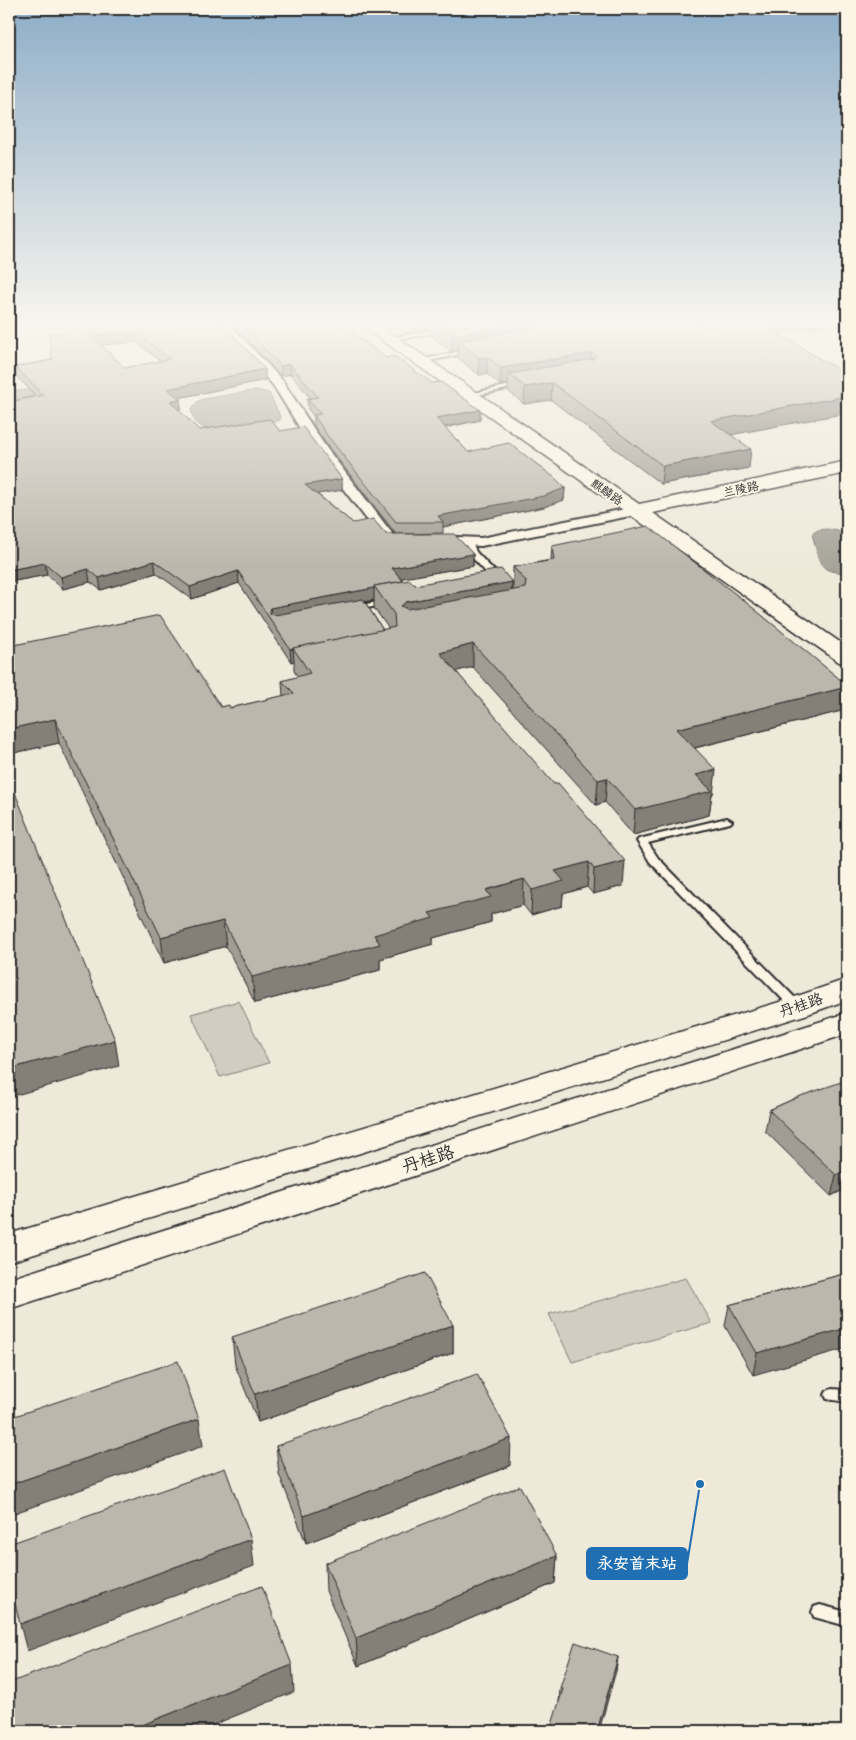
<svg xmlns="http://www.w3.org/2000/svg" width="856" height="1740" font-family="'Patrick Hand','LXGW WenKai TC',sans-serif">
<rect width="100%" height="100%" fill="#efe9da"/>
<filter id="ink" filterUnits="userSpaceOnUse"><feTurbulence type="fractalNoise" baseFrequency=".02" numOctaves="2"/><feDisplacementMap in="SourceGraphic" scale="10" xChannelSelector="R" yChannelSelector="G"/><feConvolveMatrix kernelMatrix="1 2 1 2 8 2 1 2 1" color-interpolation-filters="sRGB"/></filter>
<g filter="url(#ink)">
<g fill="#d2cdc0" stroke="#7e7c76">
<polygon points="239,1001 269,1063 220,1077 191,1014"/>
<polygon points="686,1278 712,1323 572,1362 549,1314"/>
</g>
<g fill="#a6a399" stroke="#75736d">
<polygon points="48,389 53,393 9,405 9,391"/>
<path d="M258,390L269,393L281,418L280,420C255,430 233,439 207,429C197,426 192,419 191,409L198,401L203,399Z"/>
<path d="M828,529L838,531C849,544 847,556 847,572C816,574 820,560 812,534L818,530Z"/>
</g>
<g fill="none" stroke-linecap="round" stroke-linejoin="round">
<g stroke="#2b2b2b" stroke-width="4">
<g id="lane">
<polygon points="443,328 445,329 445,331 387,341 384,339"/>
<polygon points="470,349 472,350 472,352 419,363 416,361"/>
<polygon points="520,383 522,384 522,386 468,397 465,395"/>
<polygon points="466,541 472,541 476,552 502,579 502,583 496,583 470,555 465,543"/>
<polygon points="388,600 391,600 391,604 355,610 351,608 355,606"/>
<polygon points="727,818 732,821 730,823 648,843 658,858 801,1004 803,1007 801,1010 793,1010 650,862 637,841 639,839"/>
<polygon points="832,1389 847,1390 847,1402 827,1399 825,1395 827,1391"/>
<polygon points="820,1605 847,1612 847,1626 814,1617 812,1612 814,1607"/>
</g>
</g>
<g stroke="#2b2b2b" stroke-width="4">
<g id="street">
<polygon points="217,325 230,325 282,380 325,446 395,537 397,540 395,543 385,543 314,451 273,385"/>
<polygon points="635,507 640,508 642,511 640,514 481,546 434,544 429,543 427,540 429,537 434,536 481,538"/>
</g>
</g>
<g stroke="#2b2b2b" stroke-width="3">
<polygon id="secondary" points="360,325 379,325 639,504 847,461 847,473 653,513 847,647 847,664 839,662"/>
</g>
<g stroke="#2b2b2b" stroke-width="3">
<g id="primary">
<polygon points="847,979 847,1000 808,1014 9,1262 9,1234 786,1000"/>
<polygon points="847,1013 847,1034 9,1309 9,1279"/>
</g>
</g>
<use href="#lane" fill="#fcf5e5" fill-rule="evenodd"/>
<use href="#street" fill="#fcf5e5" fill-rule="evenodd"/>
<use href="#secondary" fill="#fcf5e5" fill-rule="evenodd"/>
<use href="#primary" fill="#fcf5e5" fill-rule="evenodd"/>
</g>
<g fill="#a29d94" stroke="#2b2b2b" fill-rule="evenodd">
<path d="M69,325H223L265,369V380L178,398L180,399L181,409L179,410L199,430L280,431L342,479V490L317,494L353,523L386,534H396L327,445L314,426V417L308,409L307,399L310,398L291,374L281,376L233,325H342L386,358L480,410V420L445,428L468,452L565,488L564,500L544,507L443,527V533L398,534L473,554V566L401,578L403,581L415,585L512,582V590H514L513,589V567L551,560L552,546L847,685V698L845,710L695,748L713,794H712L709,815L633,835L605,802L596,805L473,667L456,671L623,886L593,894L587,887L563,894L562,906L531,915L523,905L491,914V922L433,938V944L380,959V970L255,1003L226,946L164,963L59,743L9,754V646L221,707L230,708L283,696L282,681L298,677L294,671V661L291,662L239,583L192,599L156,573L101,590L90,582L63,589L47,575L9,582V402L36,396L17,377L15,367L52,360L71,332ZM136,342L160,361L125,368L101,345ZM374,600V608L389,629L383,630L365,602Z"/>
<polygon points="409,325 831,325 778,334 731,435 749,468 661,484 551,400 524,404 508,391 508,384 500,385 487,374 479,375 458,358 458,351 452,352 431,335 431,329 416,331"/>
<polygon points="798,1097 847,1188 831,1196 765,1131 769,1110"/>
<polygon points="847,1273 753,1375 725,1326 729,1305"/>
<polygon points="453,1325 453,1353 258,1422 235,1365 232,1337"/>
<polygon points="276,1446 510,1466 306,1543 279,1474"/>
<polygon points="557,1556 555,1583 358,1666 326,1591 325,1563"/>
<polygon points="618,1657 616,1671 559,1702 560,1688"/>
</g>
<g fill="#848078" stroke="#2b2b2b">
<polygon points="416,325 431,325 431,329 416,331"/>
<polygon points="510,325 540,325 540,336 458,341 458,351 452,352 452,336"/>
<polygon points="757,325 831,325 755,338"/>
<polygon points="135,332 136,342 92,346 91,336"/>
<polygon points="592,353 591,369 509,374 508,384 500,385 501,368"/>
<polygon points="487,357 487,374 479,375 479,358"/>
<polygon points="290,364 291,374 281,376 281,366"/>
<polygon points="265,369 265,380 169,400 168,389"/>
<polygon points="552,383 551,400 524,404 525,387"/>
<polygon points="847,396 847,413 709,439 711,421"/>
<polygon points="180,399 181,409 171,411 170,401"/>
<polygon points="480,410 480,420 436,429 436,418"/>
<polygon points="751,449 749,468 661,484 663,466"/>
<polygon points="342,479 342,490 305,496 305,485"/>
<polygon points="565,488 564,500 544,507 443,527 443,522 438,516"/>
<polygon points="473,554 473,566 392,580 392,568"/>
<polygon points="154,561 156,573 101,590 99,578"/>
<polygon points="45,563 47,575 9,582 9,570"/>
<polygon points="88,569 90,582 63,589 61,577"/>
<polygon points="238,571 239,583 192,599 190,587"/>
<polygon points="512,582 511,604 401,629 401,606 406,602"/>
<polygon points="374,588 374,600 271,620 270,608"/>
<polygon points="473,644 473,667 439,676 440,653"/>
<polygon points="290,649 293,649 294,661 291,662"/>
<polygon points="847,687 847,698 845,710 674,753 676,729"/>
<polygon points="55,719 59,743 9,754 9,729"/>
<polygon points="716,770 713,794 712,794 709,815 633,835 635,810 696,775"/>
<polygon points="607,778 605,802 596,805 598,780"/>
<polygon points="625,861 623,886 593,894 594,869"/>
<polygon points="589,862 587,887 563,894 562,906 531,915 532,890 555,871"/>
<polygon points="524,879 523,905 491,914 491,922 433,938 433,944 380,959 380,970 255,1003 252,977 374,935 486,890"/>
<polygon points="223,921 226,946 164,963 161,937"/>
<polygon points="115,1040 119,1066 9,1097 9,1069"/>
<polygon points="847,1169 847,1188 831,1196 836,1175"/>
<polygon points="453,1325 453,1353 258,1422 255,1394"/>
<polygon points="847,1328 847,1348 753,1375 757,1353"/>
<polygon points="199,1419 203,1446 9,1515 9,1485"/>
<polygon points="511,1438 510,1466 306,1543 304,1516"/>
<polygon points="251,1539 254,1566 27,1651 20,1624"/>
<polygon points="557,1556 555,1583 358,1666 356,1638"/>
<polygon points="618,1657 616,1671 599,1731 597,1731"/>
<polygon points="292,1665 294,1692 198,1731 127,1731"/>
</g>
<g fill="#bcb7ac" stroke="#2b2b2b" fill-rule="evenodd">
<path d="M70,325H223L265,369L168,389L180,399L170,401L199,430L270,419L280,431L303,427L342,479L305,485L353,523L373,519L386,534H454L473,554L392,568L403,581L374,586V588L270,608V614L275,615L363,599L383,630L290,649L238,571L190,587L154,561L99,578L88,569L61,577L45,563L9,570V402L44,395L15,367L52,360L49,334L72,332ZM135,332L170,359L125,368L91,336Z"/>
<polygon points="242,325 342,325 386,358 394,356 432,383 441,382 480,410 436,418 468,452 509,443 555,478 565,488 544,496 438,516 443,522 396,522 326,434 314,415 321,414 307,399 318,397 290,364 281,366"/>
<polygon points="439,325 510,325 452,336"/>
<polygon points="543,325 764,325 847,375 847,396 711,421 751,449 663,466 552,383 525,387 509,374 593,359 596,356 592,353 501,368 487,357 479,358 458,341 543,326"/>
<polygon points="648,526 747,603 847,685 847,687 676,729 716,770 696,775 712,791 635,810 607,778 598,780 473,644 440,653 554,784 558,783 625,861 594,869 589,862 555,871 564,881 532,890 524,879 486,890 491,897 429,913 433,918 374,935 380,944 252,977 223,921 161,937 55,719 9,729 9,646 160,615 221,707 229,705 230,708 294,693 282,681 310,673 293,648 395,627 394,614 374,586 410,580 415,585 501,569 512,582 406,602 401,606 407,609 525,588 526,581 513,567 554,560 552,546"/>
<polygon points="9,778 115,1040 9,1069"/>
<polygon points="847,1080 847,1169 836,1175 769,1110 798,1097"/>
<polygon points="425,1273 453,1325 255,1394 232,1337"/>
<polygon points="847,1273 847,1328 757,1353 729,1305"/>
<polygon points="178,1361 199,1419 9,1485 9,1418"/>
<polygon points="477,1374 511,1438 304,1516 276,1446"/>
<polygon points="225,1468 251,1539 20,1624 9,1579 9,1544"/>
<polygon points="520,1486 557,1556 356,1638 325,1563"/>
<polygon points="262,1586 292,1665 127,1731 17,1731 9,1696 9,1683"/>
<polygon points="575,1642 618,1657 597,1731 550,1731 563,1689 560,1688"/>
</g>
</g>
<linearGradient id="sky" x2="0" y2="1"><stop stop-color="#8dadc8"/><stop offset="0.57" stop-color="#f8f5ee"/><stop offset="1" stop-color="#f8f5ee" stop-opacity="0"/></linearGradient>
<rect width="856" height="569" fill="url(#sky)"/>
<g text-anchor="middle" stroke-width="4" stroke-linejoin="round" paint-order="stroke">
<g font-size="12" fill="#2b2b2b" stroke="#fcf5e5">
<text transform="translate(741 489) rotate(-12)" y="4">兰陵路</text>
<text transform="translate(607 492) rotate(35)" y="4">麒麟路</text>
</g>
<g font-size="15" fill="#2b2b2b" stroke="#fcf5e5">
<text transform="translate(801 1005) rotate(-19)" y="5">丹桂路</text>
</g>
<g font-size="18" fill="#2b2b2b" stroke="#fcf5e5">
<text transform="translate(428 1159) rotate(-18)" y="6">丹桂路</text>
</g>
</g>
<path fill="none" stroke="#1f6fb2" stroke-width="2" d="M700 1484L687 1564"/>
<circle fill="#1f6fb2" stroke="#fcf5e5" stroke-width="2" cx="700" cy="1484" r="5"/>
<rect fill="#1f6fb2" stroke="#1f6fb2" stroke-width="2" x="587" y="1548" width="100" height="31" rx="5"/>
<g font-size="16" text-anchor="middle" font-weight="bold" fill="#fff">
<text x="637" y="1569">永安首末站</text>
</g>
<rect width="856" height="1740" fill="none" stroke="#fcf5e5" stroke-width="30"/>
<rect x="15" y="15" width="826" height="1710" fill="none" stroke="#2b2b2b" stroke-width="2" filter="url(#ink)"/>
</svg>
